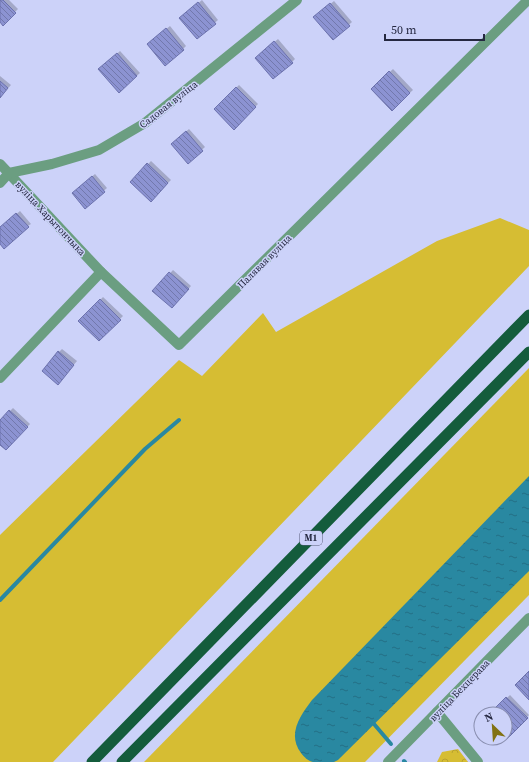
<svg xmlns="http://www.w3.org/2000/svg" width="529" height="762" font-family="'Source Serif 4',serif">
<defs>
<pattern id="forest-crowns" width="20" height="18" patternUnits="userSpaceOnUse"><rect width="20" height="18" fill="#d6bd33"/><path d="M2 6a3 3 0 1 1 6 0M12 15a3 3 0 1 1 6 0" fill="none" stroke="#b8a22e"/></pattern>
<pattern id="water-ripples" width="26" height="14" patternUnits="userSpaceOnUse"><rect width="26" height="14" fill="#2988a1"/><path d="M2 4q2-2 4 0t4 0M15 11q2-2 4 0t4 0" fill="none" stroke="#236f85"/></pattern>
<pattern id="building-back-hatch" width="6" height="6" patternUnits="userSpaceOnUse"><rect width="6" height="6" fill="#8c93d2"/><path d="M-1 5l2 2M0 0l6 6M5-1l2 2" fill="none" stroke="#7278ac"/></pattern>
</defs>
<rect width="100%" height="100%" fill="#ccd2f9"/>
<g fill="#d6bd33">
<polygon points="500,218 529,230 529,266 53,762 0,762 0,535 179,360 202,376 263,313 276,332 437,241"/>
<polygon points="529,368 529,595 365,762 144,762"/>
</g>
<polygon fill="url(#forest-crowns)" points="458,749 468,762 437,762 442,752"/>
<path fill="url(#water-ripples)" d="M529,476V571L338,760L334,762C328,762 319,762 313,762C308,761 304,757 301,753C287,734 300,716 312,700Z"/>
<g fill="#0003">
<polygon points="0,0 9,0 18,9 3,24 0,21"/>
<polygon points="202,0 218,20 197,38 184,15"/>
<polygon points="334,1 352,22 333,39 317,15"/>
<polygon points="170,26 186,46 183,49 151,41"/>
<polygon points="278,39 295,59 292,62 259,55"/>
<polygon points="120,51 140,73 119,91 103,67"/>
<polygon points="393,69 413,90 392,109 372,89"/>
<polygon points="0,76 11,85 0,97"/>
<polygon points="239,85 258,104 234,128 215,109"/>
<polygon points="189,129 205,147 188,162 175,141"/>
<polygon points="151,161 171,180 151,200 131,182"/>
<polygon points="95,174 107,188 85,207 76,190"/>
<polygon points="20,211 31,224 0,243 0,228"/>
<polygon points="173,270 191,286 175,304 154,291"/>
<polygon points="103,297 123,316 99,340 80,321"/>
<polygon points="62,349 77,361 61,380 59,352"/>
<polygon points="13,408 30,424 6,449 0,444 0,421"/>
<polygon points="510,695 529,715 507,738 505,736 505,714 490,714"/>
</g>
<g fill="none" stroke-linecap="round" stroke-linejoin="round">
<g stroke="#2988a1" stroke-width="4">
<polyline points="0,600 145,449 179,420"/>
<polyline points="374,724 391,744"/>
<polyline points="404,761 405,762"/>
</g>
</g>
<g fill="url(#building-back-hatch)" stroke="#6c72ae">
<polygon points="0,0 3,0 16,13 3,26 0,22"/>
<polygon points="198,2 216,24 197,39 179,18"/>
<polygon points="330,3 350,26 333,40 313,17"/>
<polygon points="166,28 184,50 165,66 147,44"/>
<polygon points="274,41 293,63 273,79 255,58"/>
<polygon points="117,53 137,76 119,93 98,69"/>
<polygon points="389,71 410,93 392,111 371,89"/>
<polygon points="0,81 8,88 0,98"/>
<polygon points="236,87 256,107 234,130 214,109"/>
<polygon points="186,131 203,151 188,164 171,144"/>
<polygon points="147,163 168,183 151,202 130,182"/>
<polygon points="92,176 105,192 85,209 72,193"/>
<polygon points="16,213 29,227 4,249 0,244 0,227"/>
<polygon points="169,272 189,289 172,308 152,291"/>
<polygon points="100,299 121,320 99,341 78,321"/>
<polygon points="58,351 74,365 58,385 42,371"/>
<polygon points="9,410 28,427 6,450 0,445 0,420"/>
<polygon points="529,671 529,700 515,685"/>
<polygon points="506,697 528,718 507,739 505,737 505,714 489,714"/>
</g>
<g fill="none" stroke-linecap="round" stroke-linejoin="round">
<g stroke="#6b9e81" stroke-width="10">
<polyline points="0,164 101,272"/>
<polyline points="0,183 9,173 52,164 99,150 145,123 297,0"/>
<polyline points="0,378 101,272 179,345 528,0"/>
<polyline points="437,712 478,762"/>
<polyline points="388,762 529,618"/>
</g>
<g stroke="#145c3c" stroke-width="11">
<polyline points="92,762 529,315"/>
<polyline points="122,762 529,352"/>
</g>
</g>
<g text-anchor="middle" stroke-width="3" stroke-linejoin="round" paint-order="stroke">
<rect fill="#ccd2f9" stroke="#575b78" stroke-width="1" x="300" y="531" width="22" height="14" rx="3"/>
<g font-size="9" font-weight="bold" fill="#252841">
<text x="311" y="541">М1</text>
</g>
<g font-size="10" fill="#252841" stroke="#ccd2f9">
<text transform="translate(168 104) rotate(-38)" y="4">Садовая вуліца</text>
<text transform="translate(51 218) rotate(47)" y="4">вуліца Харытончыка</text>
<text transform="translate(264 261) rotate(-45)" y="4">Палявая вуліца</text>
<text transform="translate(459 690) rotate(-46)" y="4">вуліца Бехцерава</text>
</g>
</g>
<g transform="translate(493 726) rotate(335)"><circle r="19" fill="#ccd2f9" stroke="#898eaf"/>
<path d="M0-3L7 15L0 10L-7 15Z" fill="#827213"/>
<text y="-6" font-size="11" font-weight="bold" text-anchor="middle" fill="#252841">N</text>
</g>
<path d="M385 34v6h99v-6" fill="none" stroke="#252841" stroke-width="2"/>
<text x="391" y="34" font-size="12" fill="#252841" stroke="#ccd2f9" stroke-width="3" paint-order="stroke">50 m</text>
</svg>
